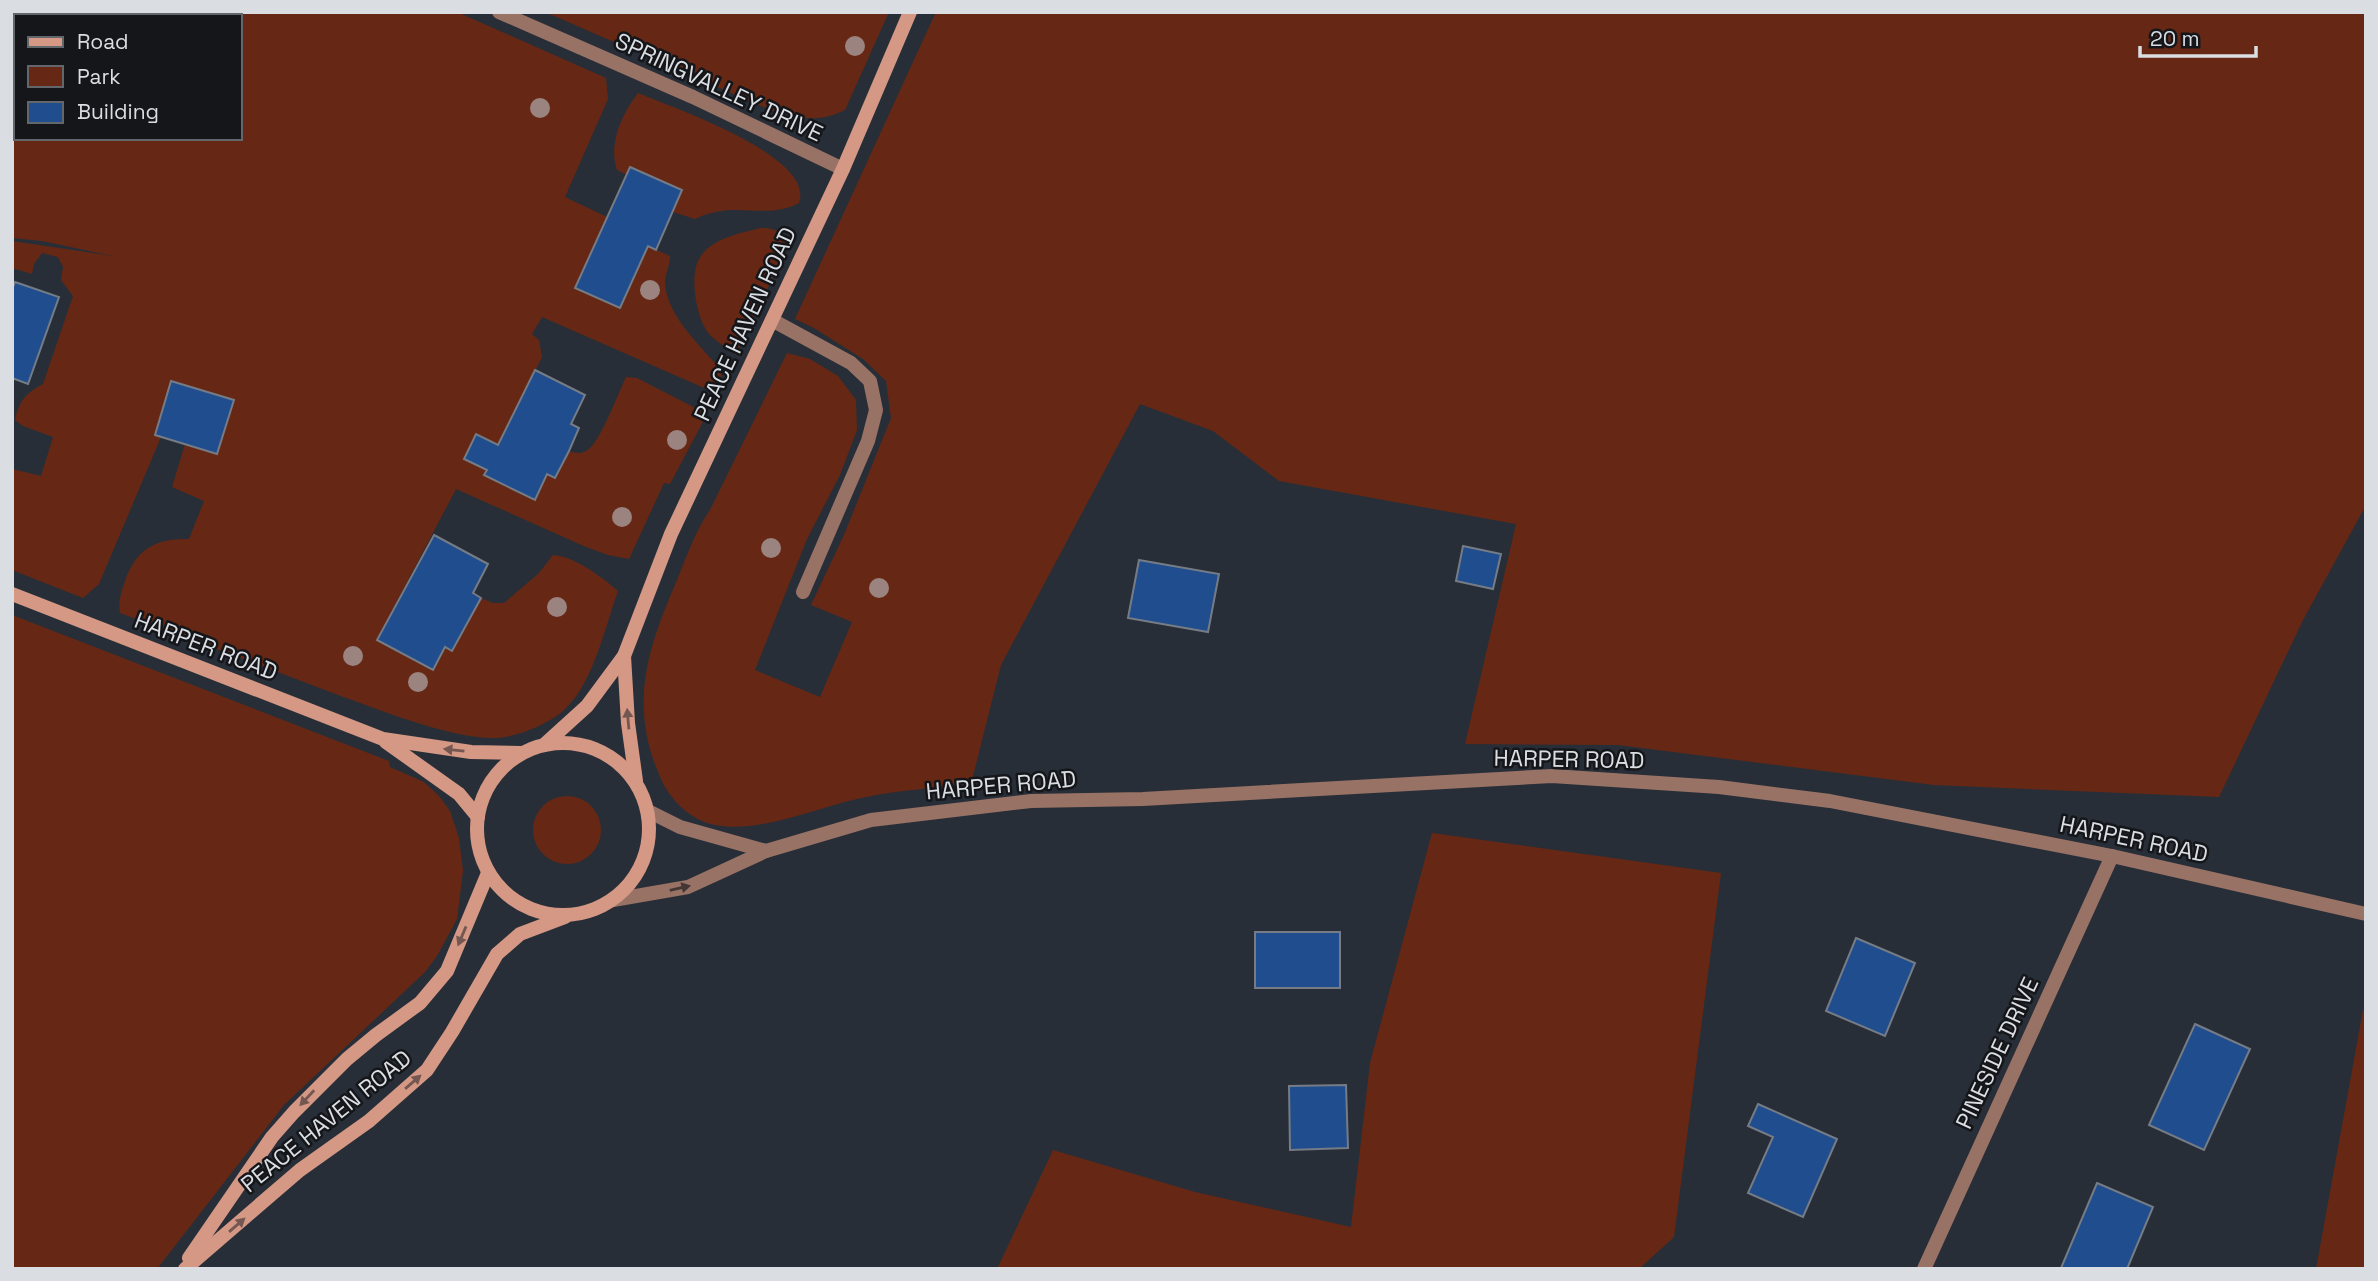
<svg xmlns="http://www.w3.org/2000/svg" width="2378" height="1281" font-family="'Space Grotesk',sans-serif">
<rect width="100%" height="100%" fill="#282e37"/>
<g fill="#662814">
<path d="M130,12H457L606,78L608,99L565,197L607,217L604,225L620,308L648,246L670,256C670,266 665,274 665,283C667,317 702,347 722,371L718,387L711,391L542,317L532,334L539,340L542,357L498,445L477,434L465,459L487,470L485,475L535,500L547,474L556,478L569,451C577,454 584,454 590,448C602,437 618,394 626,377L637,378L707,414L670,484L664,483L629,559L608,555L586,547L456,489L377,639L433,669L445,647L452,651L481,598L493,603H504L539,573L553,555C574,556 602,577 618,591C605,627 593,684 564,710C548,725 512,739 491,738C446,737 381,710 338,695C266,667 193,640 120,613C118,601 121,593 125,581C136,549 156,538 189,539L204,501L172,487L185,444L217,454L234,400L172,381L155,434L161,437L99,584L83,598L12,570V469L41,476L53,437L23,426L15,420C19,401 26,393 43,384L73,296L61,280L63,267L58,257L42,253L34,264L32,274L12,268V241L113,256L42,241L12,238V68H16V138H240V16H128Z"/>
<path d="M545,12H889L845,110C819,123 802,118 775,112Z"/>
<path d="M936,12H2366V505L2303,620L2219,797L1934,785L1618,745L1465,744L1516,524L1279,481L1213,431L1140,404L1001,665L971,784C937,788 900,790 866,797C819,806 762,834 715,825C692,821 670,800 661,779C628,706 647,650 677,580C687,555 696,530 711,508L787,353L810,359L838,376L856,400L857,430L840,475L807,539L755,670L820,697L852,622L811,605L844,535L891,418L886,381L863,359L814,328L795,319Z"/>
<path d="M638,93C671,107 816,156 799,203C765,221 734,199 695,219L673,212L682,190L630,167L627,175L617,170C608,144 622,114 638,93Z"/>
<path d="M760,228C774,228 781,231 790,241L736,355C727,348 717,342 710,335C696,320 688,272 701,256C713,238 741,233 760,228Z"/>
<polygon points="12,615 389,761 390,767 424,782 439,796 450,811 459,838 463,871 457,919 437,956 425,972 284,1105 157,1269 12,1269"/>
<circle cx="567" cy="830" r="34"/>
<polygon points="1432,833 1721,873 1674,1237 1639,1269 997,1269 1053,1150 1195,1192 1351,1227 1370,1063"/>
<polygon points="2363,1010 2366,1013 2366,1269 2316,1269"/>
</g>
<g fill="#204d8d" stroke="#757c86" stroke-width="2">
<polygon points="45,12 130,12 128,16 53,16"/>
<polygon points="630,167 682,190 656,250 648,246 620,308 575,288"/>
<polygon points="15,282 59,297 28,384 12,378 12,290"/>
<polygon points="535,370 585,395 571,424 579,428 569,451 555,478 547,474 535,500 484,475 487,470 464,459 476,434 498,445"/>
<polygon points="171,381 234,400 217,454 155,435"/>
<polygon points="434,535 488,564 473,593 481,598 452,651 445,647 433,670 377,640"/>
<polygon points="1463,546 1501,554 1493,589 1456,581"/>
<polygon points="1139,560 1219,574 1208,632 1128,618"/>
<rect x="1255" y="932" width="85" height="56"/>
<polygon points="1856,938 1915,963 1885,1036 1826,1011"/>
<polygon points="2195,1024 2250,1049 2204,1150 2149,1125"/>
<polygon points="1346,1085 1348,1148 1290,1150 1289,1086"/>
<polygon points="1758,1104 1837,1139 1803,1217 1748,1193 1773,1137 1748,1126"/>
<polygon points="2097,1183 2153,1207 2127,1269 2063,1269 2061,1268"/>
</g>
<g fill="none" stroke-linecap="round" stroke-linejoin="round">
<polyline stroke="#997266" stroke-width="14" points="772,320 851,363 870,381 876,410 868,441 803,592"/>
<g stroke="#997266" stroke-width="14">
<polyline points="499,12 693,97 843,169"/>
<polyline points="1924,1269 2112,856"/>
</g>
<g stroke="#997266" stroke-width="14">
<polyline points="648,811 680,827 766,851"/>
<polyline points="613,900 688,887 766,851 871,820 1031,801 1143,799 1552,776 1719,787 1830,801 2112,856 2366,914"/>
</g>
<g stroke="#d59885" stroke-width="14">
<polyline points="12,594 383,739 471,752 522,753"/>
<polyline points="624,656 628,723 636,781"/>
<polyline points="386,742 459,794 478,817"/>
<circle cx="563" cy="829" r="86"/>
<polyline points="544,745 587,706 624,656 671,534 843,169 910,12"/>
<polyline points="189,1258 272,1137 294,1112 347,1059 376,1035 420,1003 447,971 488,873"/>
<polyline points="185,1269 300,1170 369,1121 427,1070 452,1032 497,954 520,934 565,917"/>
</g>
</g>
<g fill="#9b837f">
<circle cx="855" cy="46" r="10"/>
<circle cx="540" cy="108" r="10"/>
<circle cx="650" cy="290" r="10"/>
<circle cx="677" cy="440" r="10"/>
<circle cx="622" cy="517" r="10"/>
<circle cx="771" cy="548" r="10"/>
<circle cx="879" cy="588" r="10"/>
<circle cx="557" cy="607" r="10"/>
<circle cx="353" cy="656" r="10"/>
<circle cx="418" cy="682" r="10"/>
</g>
<defs><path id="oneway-solid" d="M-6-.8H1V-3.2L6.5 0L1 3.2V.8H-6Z" transform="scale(1.75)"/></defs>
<g fill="#745750">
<use href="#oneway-solid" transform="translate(628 719) rotate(-95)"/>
<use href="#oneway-solid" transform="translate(454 750) rotate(-174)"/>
<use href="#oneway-solid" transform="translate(462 936) rotate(113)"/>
<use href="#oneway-solid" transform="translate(413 1082) rotate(-41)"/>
<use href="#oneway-solid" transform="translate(307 1098) rotate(133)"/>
<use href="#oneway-solid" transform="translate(237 1225) rotate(-41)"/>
</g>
<use fill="#433635" href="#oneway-solid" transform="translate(680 888) rotate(-13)"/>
<g text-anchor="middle" stroke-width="5" stroke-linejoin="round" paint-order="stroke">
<g font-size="23" fill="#dadee3" stroke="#14161a">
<text transform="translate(719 87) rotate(25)" y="8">SPRINGVALLEY DRIVE</text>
<text transform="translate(745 324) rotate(-65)" y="8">PEACE HAVEN ROAD</text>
<text transform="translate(206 646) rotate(21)" y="8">HARPER ROAD</text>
<text transform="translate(1569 759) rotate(1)" y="8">HARPER ROAD</text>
<text transform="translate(1001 785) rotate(-5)" y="8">HARPER ROAD</text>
<text transform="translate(2134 839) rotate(12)" y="8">HARPER ROAD</text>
<text transform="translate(1997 1053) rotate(-65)" y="8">PINESIDE DRIVE</text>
<text transform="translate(326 1121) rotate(-39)" y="8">PEACE HAVEN ROAD</text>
</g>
</g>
<rect width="2378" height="1281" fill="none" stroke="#dadee3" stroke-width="28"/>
<rect x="14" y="14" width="228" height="126" fill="#14161a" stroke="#63666a" stroke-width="2"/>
<rect x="28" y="37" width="35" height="10" fill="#d59885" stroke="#63666a" stroke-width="2"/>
<text x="77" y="49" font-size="21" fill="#dadee3">Road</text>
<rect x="28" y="66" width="35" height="21" fill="#662814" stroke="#63666a" stroke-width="2"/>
<text x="77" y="84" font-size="21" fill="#dadee3">Park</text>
<rect x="28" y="102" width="35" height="21" fill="#204d8d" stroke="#63666a" stroke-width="2"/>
<text x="77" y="119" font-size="21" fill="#dadee3">Building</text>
<path d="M2140 46v10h116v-10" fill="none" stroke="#dadee3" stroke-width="3.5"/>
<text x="2150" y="46" font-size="21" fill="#dadee3" stroke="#14161a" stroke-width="5" paint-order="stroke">20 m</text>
</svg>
